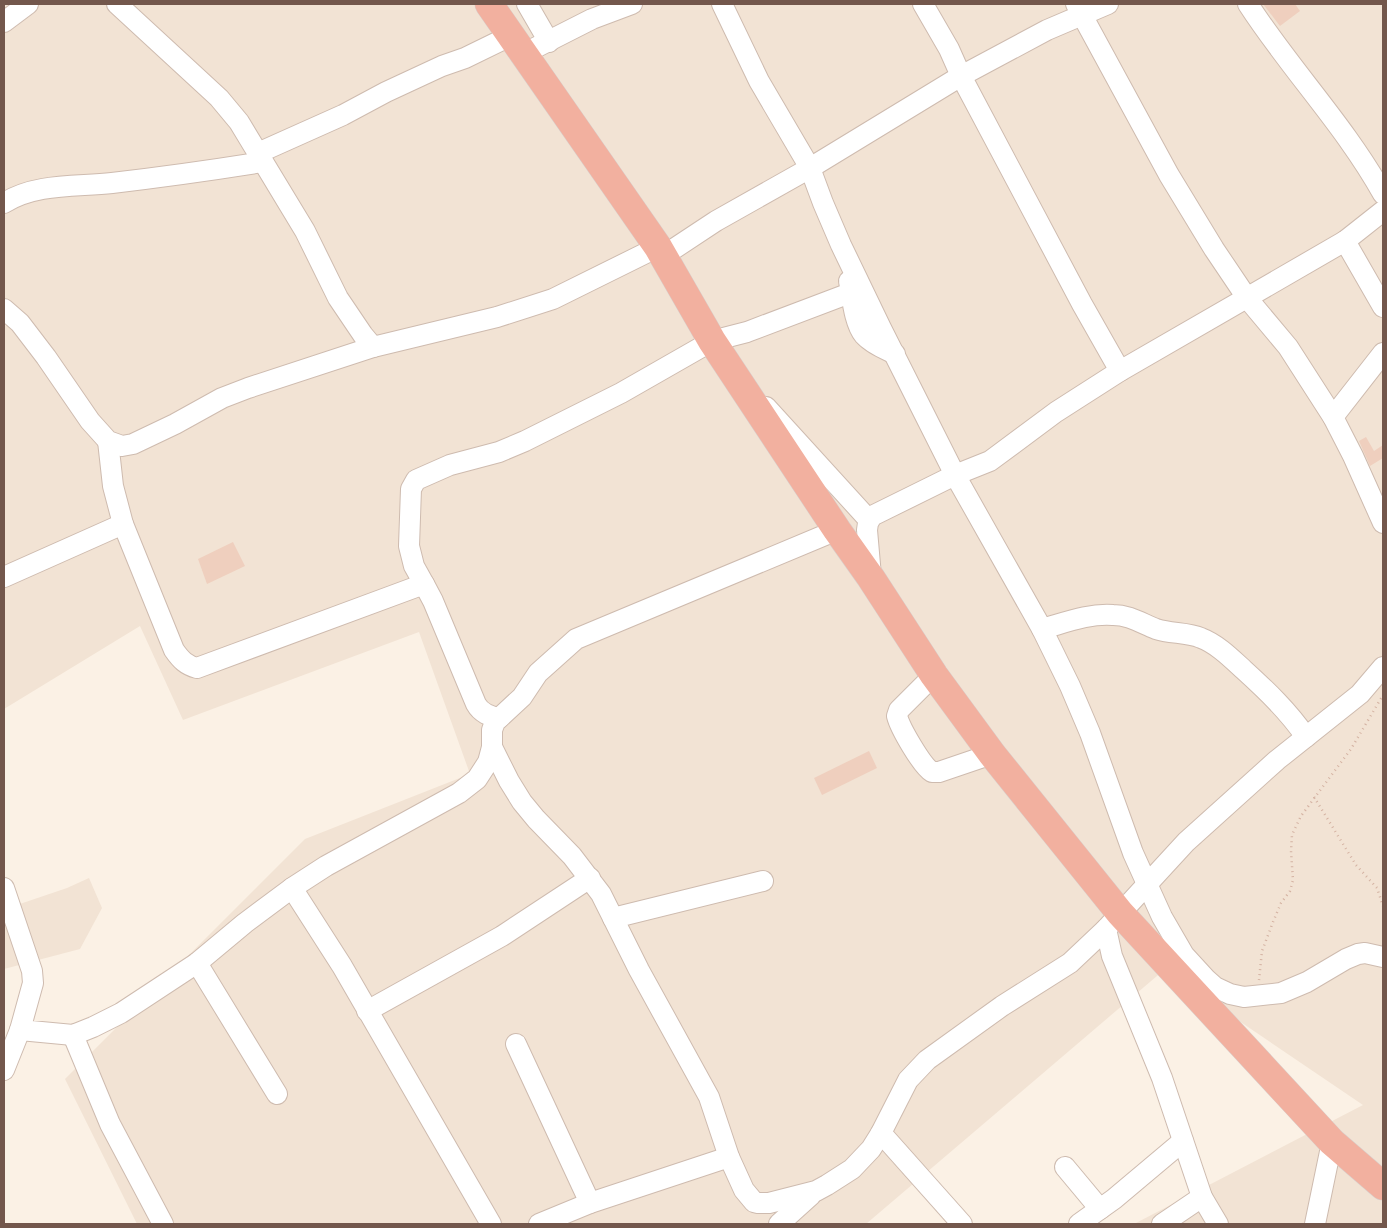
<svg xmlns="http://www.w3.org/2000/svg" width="1387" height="1228" font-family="Arial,sans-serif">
<rect width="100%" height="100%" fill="#fbf1e5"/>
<g fill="#f2e3d4">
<polygon points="4,4 1383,4 1383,1224 1134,1224 1363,1105 1164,970 866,1224 137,1224 65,1079 305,839 470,774 419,632 183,720 140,626 4,709"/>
<polygon points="89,878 102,908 80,949 4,969 4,888 8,908 67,888"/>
</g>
<g fill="#efcfbe">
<polygon points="1263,4 1295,4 1300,11 1280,26"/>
<polygon points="1366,437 1374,451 1383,445 1383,458 1370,466 1359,441"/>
<polygon points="233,542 245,566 207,584 198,559"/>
<polygon points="869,751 877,768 822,795 814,778"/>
</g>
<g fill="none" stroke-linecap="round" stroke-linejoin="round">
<g stroke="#cebbaf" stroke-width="22">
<g id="minor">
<polyline points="117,4 219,98 239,122 305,231 338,298 363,335 373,347"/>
<polyline points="527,4 549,42"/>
<polyline points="722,4 759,81 810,168 823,203 841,245 881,328 955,475 1042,629 1070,686 1090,733 1133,853 1162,917 1184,955 1206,979 1215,987 1230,994 1244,997 1281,993 1307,982 1346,959 1358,954 1365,953 1383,957"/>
<polyline points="923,4 949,49 961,76 1082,304 1120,371"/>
<polyline points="1076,4 1169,175 1214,249 1247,298 1288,347 1333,417 1353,456 1383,523"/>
<path d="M1248,4C1290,69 1346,127 1383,194"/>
<polyline points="4,22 28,4"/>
<polyline points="523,54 592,19 632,4"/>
<polyline points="258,153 343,115 386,92 442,66 465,58 510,36"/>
<path d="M4,203C36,183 76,187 112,183C163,177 213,170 263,162"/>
<polyline points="1345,241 1383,307"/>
<polyline points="663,256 716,221 810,168 961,76 1047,30 1108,4"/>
<path d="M849,281C852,296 854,323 864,335C872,344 885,349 895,354"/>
<polyline points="4,309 20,323 46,357 90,421 108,441 122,446 133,444 175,424 222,398 248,388 373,347 497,317 553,299 658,247"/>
<polyline points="766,407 869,520"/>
<polyline points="1333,417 1383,353"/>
<path d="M108,441L113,486L123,524L174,650C181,660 186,665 197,668L424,584L433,601L476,704C481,713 489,716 499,718"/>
<polyline points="871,576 867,530 868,523 872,516 955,475 990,461 1056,412 1120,371 1345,241 1383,211"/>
<polyline points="4,577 123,524"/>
<polyline points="424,584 414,566 409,546 411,489 416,480 450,465 499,452 525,441 621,393 712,341 747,332 850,293"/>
<path d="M1042,629C1064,623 1089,613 1113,615C1129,615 1141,623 1156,629C1171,634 1187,632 1201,638C1217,644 1231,658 1244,670C1267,691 1288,711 1306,737"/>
<path d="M934,675L899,710L897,716C900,728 922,766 932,772H939L992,754"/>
<polyline points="492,747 509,781 522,802 536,819 572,856 601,894 639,970 709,1097 729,1157 744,1190 754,1202 758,1203 769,1203 816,1191 827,1185 852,1169 871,1149 881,1133 908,1080 927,1060 1002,1006 1070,963 1106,929 1186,842 1277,760 1360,694 1383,667"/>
<polyline points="4,888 32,971 33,983 20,1030 73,1035 93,1027 121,1013 197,963 245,923 292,888 326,866 459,793 477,779 488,762 492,747 492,730 495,722 522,697 538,673 576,639 837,530"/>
<polyline points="292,888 342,966 491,1224"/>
<polyline points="613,918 763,881"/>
<polyline points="1106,929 1112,956 1162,1078 1202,1197 1218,1224"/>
<polyline points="197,963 277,1094"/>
<polyline points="367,1011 502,936 590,878"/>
<polyline points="73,1035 110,1124 163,1224"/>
<polyline points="516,1044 590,1203"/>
<polyline points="4,1070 20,1030"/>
<polyline points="881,1133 962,1224"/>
<polyline points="1065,1167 1100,1209"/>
<polyline points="539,1224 590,1203 729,1157"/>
<polyline points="779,1224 811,1195"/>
<polyline points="1079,1224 1114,1199 1183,1141"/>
<polyline points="1162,1224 1202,1197"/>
<polyline points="1315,1224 1332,1142"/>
</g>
</g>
<g stroke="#d8d0cd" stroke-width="29">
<polyline id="highway" points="489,4 658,247 712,341 837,530 871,578 934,675 992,754 1120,913 1332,1142 1383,1186"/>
</g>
<g stroke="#d4b2a2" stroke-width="2.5" stroke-dasharray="1 4" stroke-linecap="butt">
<polyline points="1314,797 1356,865 1377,888 1383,906"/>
<polyline points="1259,980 1262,951 1273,922 1281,903 1290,891 1293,880 1291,851 1292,835 1301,816 1351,749 1383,695"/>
</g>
<use href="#minor" stroke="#fff" stroke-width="20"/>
<use href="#highway" stroke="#f2b09f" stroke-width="28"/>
</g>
<rect width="1387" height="1228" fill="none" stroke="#73574c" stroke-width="10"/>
</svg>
